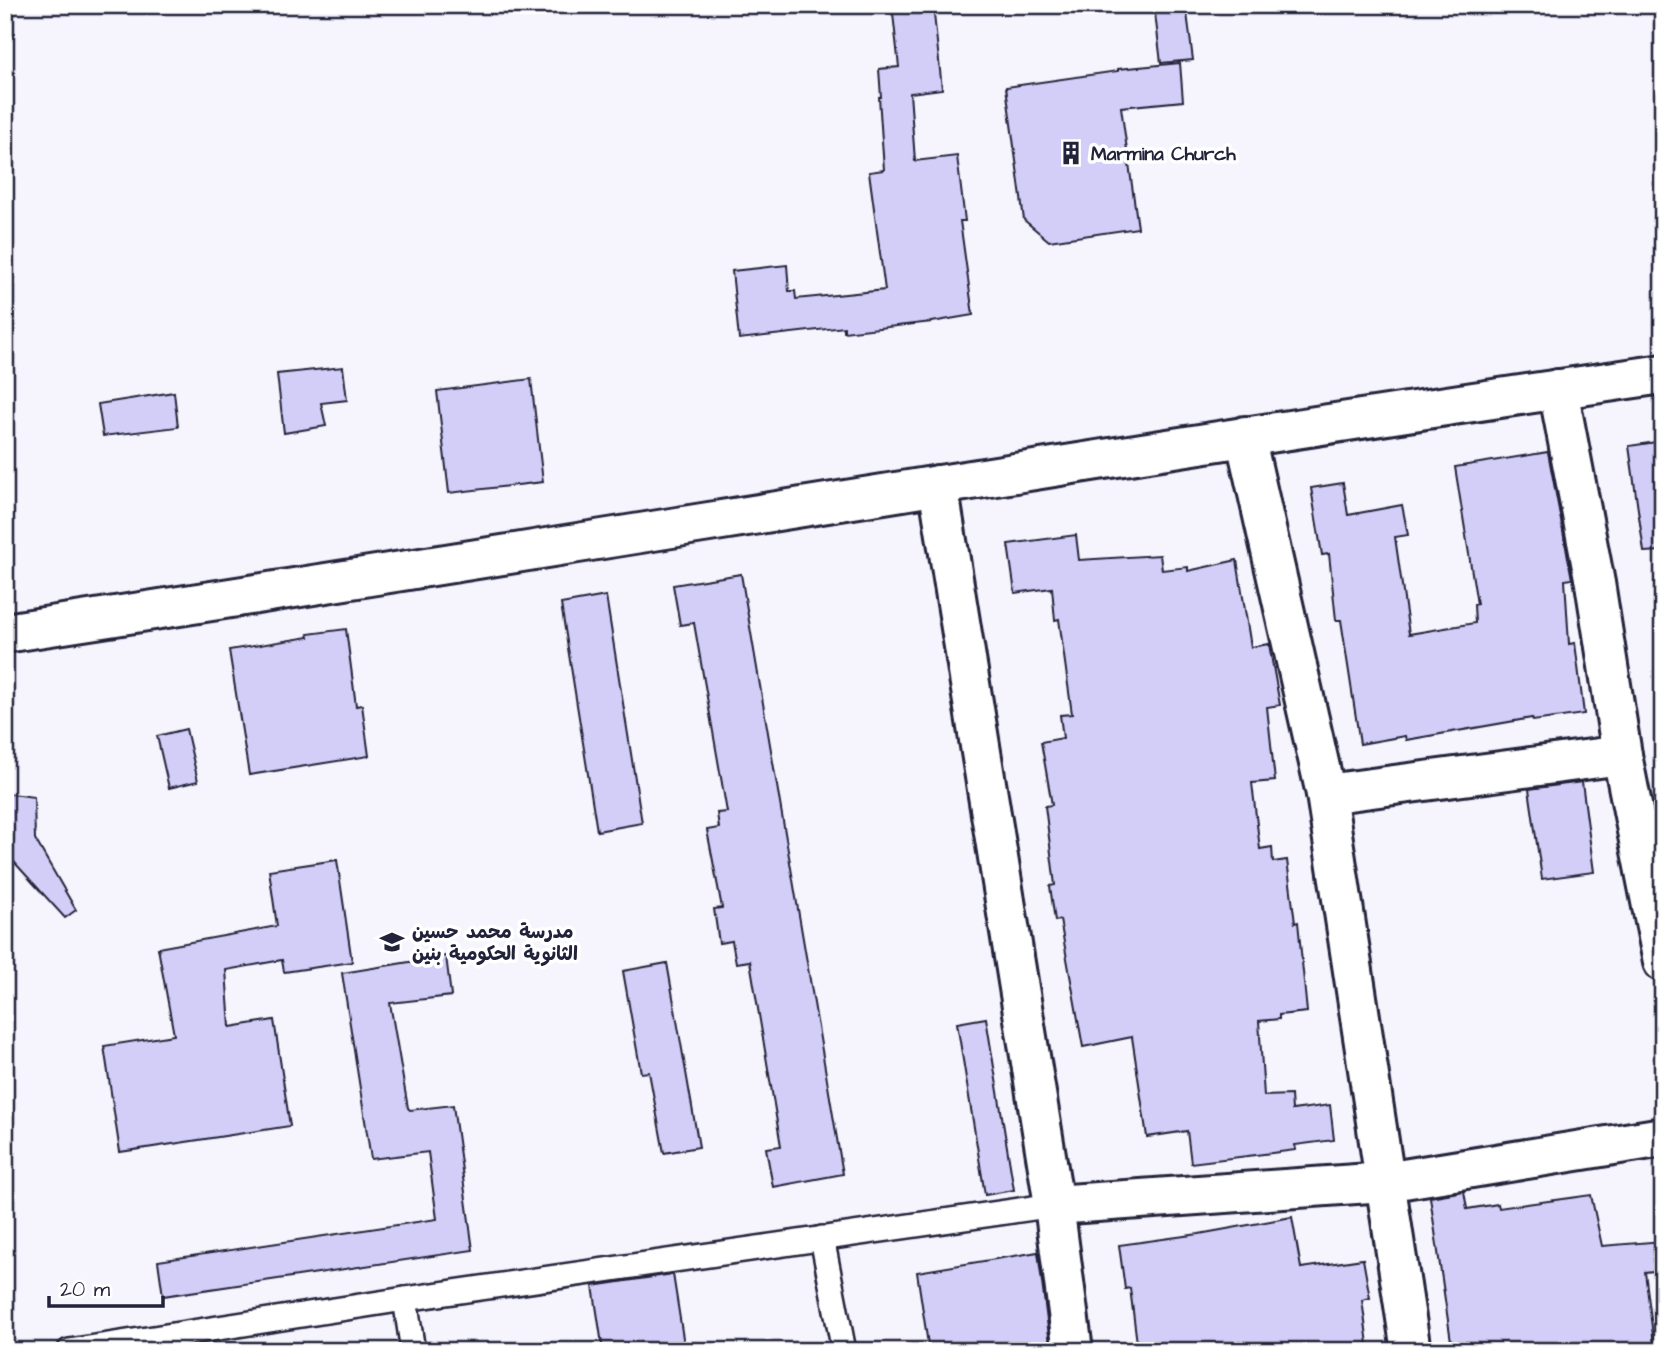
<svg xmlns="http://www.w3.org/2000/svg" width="1668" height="1356" font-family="'Architects Daughter','Playpen Sans Arabic',sans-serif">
<rect width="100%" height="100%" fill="#f6f5fd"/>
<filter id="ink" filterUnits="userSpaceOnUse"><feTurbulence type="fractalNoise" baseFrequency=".0143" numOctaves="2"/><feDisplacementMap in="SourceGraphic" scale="14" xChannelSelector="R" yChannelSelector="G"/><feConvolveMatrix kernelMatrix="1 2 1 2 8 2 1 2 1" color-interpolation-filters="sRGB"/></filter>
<g filter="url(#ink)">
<g fill="#d2cef7" stroke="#22223b" stroke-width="2">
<polygon points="892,5 933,5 942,89 910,93 915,161 957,156 965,221 960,221 973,315 932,322 844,332 844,327 739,339 732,271 787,265 789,291 795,291 796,299 885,290 869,172 884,170 879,97 881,97 879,69 899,67"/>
<polygon points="1154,5 1186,5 1193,60 1161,63"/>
<polygon points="1180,63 1183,101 1121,107 1138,228 1049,241 1024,220 1006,87 1118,71 1118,69"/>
<polygon points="343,367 347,400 321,403 326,426 284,433 277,374"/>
<polygon points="531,379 543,482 449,493 437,391"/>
<polygon points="174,392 178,427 103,436 98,404"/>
<polygon points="1663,441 1663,551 1644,552 1629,446"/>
<polygon points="1548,452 1572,579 1565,580 1569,644 1575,643 1584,714 1533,721 1532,718 1406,740 1405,736 1360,744 1341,620 1336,620 1329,554 1322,555 1311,488 1343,483 1348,515 1402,505 1408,535 1395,537 1409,634 1475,623 1474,605 1477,604 1455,467"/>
<polygon points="1076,535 1079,560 1160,555 1162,570 1188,567 1188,571 1237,560 1251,647 1269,644 1280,705 1267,707 1275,781 1252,783 1260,849 1272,847 1273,862 1287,860 1295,923 1298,922 1307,1012 1279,1015 1279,1019 1259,1021 1264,1096 1291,1095 1292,1110 1330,1105 1334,1140 1295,1145 1296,1150 1191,1163 1187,1131 1147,1137 1132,1037 1083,1047 1060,920 1055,921 1050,886 1055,885 1045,806 1052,805 1041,742 1063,738 1060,715 1072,714 1059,619 1055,620 1052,588 1015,593 1008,544"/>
<polygon points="741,574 843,1174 773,1187 766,1148 781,1146 750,961 736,963 732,941 719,943 714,909 722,908 707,830 719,828 717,813 727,812 694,623 680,625 673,585"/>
<polygon points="606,596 642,823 597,831 561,604"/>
<polygon points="346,629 356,706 362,705 369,756 249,775 229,650 309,637 308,634"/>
<polygon points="186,729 198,781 169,788 157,736"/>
<polygon points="1582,782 1594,872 1542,879 1529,789"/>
<polygon points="5,793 34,797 35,839 76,910 65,918 5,852"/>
<polygon points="337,860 352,962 284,972 282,960 226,970 230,1027 274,1020 290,1126 120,1152 104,1046 174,1035 158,948 277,926 269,870"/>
<polygon points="446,956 451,996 390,1003 408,1108 410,1110 453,1105 473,1250 163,1296 158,1261 437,1219 428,1152 371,1159 342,973"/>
<polygon points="667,963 699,1147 664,1153 649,1072 641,1073 623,971"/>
<polygon points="986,1018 1014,1190 985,1195 957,1023"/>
<polygon points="1464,1191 1467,1209 1498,1204 1499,1208 1591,1195 1602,1246 1663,1241 1663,1270 1645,1272 1655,1351 1476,1351 1475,1345 1452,1348 1430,1197"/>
<polygon points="1292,1217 1301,1268 1363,1259 1370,1298 1362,1300 1369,1351 1138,1351 1130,1288 1125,1289 1119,1245 1199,1234"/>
<polygon points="1038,1252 1051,1351 929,1351 917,1272"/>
<polygon points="673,1274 685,1351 603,1351 593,1286"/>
</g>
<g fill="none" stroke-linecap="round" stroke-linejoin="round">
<g stroke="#22223b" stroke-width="28">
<g id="lane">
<polyline points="822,1238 844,1351"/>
<polyline points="405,1299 413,1351"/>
<polyline points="69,1351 405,1299 1054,1205"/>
</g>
</g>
<g stroke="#22223b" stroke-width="44">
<g id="street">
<polyline points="1558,389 1595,583 1622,755 1663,962"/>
<polyline points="1245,436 1326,794 1411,1351"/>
<polyline points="938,485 1054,1205 1073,1351"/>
<polyline points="1326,794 1622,755"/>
<polyline points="1054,1205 1385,1182 1663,1137"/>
</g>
</g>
<g stroke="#22223b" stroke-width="44">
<path id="secondary" d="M5,633C558,549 1109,454 1663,374"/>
</g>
<use href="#lane" stroke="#fff" stroke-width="23"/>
<use href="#street" stroke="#fff" stroke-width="38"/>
<use href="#secondary" stroke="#fff" stroke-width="38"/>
</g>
</g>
<defs>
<g id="building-bare" transform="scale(1.89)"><path d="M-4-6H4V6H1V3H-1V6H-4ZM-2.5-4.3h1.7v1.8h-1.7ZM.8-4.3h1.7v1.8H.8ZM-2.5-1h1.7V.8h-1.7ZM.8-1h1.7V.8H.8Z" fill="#22223b" stroke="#fff" stroke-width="2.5" paint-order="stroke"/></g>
<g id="school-bare" transform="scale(1.89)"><path d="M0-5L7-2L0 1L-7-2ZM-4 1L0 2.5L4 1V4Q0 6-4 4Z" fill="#22223b" stroke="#fff" stroke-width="2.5" paint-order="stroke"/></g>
</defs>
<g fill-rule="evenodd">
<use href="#building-bare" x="1071" y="153"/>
<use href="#school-bare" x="392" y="942"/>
</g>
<g text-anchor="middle" stroke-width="7" stroke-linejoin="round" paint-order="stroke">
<g font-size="19" font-weight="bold" fill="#22223b" stroke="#fff" text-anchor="start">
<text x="1091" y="160">Marmina Church</text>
<text x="412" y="938">مدرسة محمد حسين<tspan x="412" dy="22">الثانوية الحكومية بنين</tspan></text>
</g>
</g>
<rect width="1668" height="1356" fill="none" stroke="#fff" stroke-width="28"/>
<rect x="14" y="14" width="1640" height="1328" fill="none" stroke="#22223b" stroke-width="2.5" filter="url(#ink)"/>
<path d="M49 1296v10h114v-10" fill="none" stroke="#22223b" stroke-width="3.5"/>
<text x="60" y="1296" font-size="21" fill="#22223b" stroke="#ffffff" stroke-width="5" paint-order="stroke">20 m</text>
</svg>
